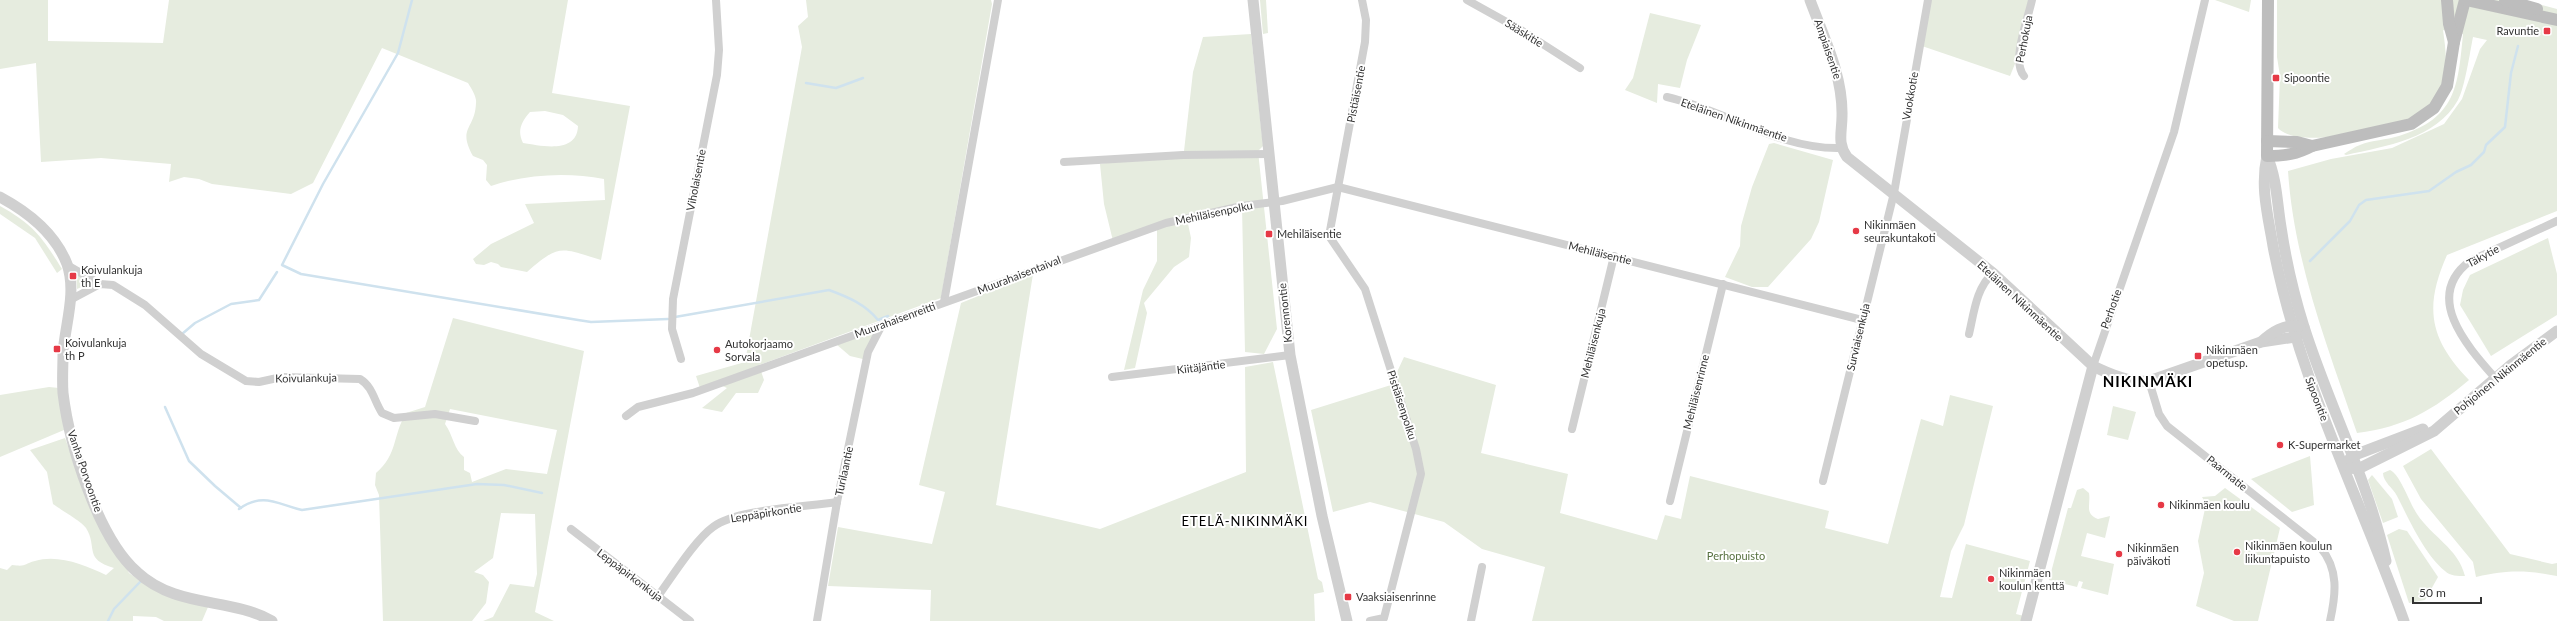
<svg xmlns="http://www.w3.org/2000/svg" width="2557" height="621" font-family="Lato,sans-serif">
<rect width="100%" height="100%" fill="#fff"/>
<g fill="#e6ecdf" fill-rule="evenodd">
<path d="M0,0H48V41L163,43L169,0H568L552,93L630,106L601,260C561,248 560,243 527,272L501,267L498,264L491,262L484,265L476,264L473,259L491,244L534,223L525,204L605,200L604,179C568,172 526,174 491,186L486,180L487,165L483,160L473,156C457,127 475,130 476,103C477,97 471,88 468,83L382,48L313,183L291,194L212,184L199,179L184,177L169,182L171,164L101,158L41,162L36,63L0,69ZM545,111L563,115L578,126C577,154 542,146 523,143C517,131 521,122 530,112Z"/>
<polygon points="806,0 991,0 992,4 941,298 759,365 764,380 758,393 736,393 722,412 702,408 727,388 716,383 700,388 696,376 745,362 802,47 798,26 808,17"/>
<polygon points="1260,0 1266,0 1268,33 1263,34"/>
<polygon points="1928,0 2031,0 2019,54 2010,76 1919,45"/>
<polygon points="2215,0 2251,0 2249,12"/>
<path d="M2277,0H2523L2557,9V211L2447,255C2424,307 2429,339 2469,380C2433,410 2405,427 2357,433C2328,348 2294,262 2288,171L2331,159L2392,148L2444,124L2462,99L2480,49L2487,40L2473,37C2470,52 2465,87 2458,100C2436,139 2386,146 2346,155L2344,154C2349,151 2354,147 2360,145C2372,140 2386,140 2399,136C2456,118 2458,87 2463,34L2443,30C2446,51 2450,79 2436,98C2429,108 2414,118 2402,122C2376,131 2297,149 2278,128L2280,76L2277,57Z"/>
<polygon points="1650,13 1701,25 1687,60 1680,88 1658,84 1657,103 1625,90 1633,78"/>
<polygon points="1251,34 1263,146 1258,151 1277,329 1264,354 1245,352 1242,206 1187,219 1191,238 1189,257 1174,267 1144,303 1147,313 1135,368 1124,370 1143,290 1157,261 1157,227 1113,241 1104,204 1100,164 1184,151 1193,72 1203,37"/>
<polygon points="1774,143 1833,160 1819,222 1811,239 1768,287 1752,287 1725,277 1740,246 1741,226 1752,187 1769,144"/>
<path d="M0,206C34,225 42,237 62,269L57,273L35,238L0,214Z"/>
<polygon points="2548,238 2557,274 2557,315 2491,356 2460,305 2463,290 2470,275"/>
<polygon points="76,274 88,281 88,284 77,289"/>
<polygon points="1033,274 996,505 1100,529 1246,472 1245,367 1273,362 1318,579 1322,582 1324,592 1314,594 1315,621 930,621 931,590 828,586 838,527 932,544 945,492 919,485 961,303"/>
<path d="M453,318L584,351L535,612L554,621H483L493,617L510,584L534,587L537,574L535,514L501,513L493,558L474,572L483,575L489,582L486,603L472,621H383L379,495L375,485L376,473C398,454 392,437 406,413L425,407ZM450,409L557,430L547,474L506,469L472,482L470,473L464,470V457C454,450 453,435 445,424Z"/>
<polygon points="871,332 874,337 867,360 850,356 836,344"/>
<polygon points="1404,357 1496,385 1481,453 1568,474 1560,513 1657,540 1665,515 1681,519 1690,476 1829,511 1825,528 1888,544 1921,419 1943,426 1950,395 1993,406 1964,525 1951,551 1940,597 1952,598 1966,544 2030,561 2016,614 2028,617 2026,621 1532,621 1545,567 1482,549 1444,522 1370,502 1333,512 1311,410 1391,385"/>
<polygon points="49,387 59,388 64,430 0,457 0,395"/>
<polygon points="2113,406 2136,412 2128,440 2107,435"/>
<path d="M65,438L77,471L129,573L143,583L208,607L202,621H164L156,617L133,616V621H0V568L7,570L12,565C27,567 23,564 35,561C58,554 85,565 106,575L114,568C83,559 98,547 86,528C81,521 61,510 53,504L47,472L30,450Z"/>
<path d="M2431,449L2510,554L2552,564L2557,563V576C2524,570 2509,570 2476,577L2473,562L2421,499L2403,466Z"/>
<polygon points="2310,456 2314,505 2292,512 2251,479"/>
<path d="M2390,470C2400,474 2410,504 2417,514C2432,537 2458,548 2465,576C2458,576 2450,576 2445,571C2424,554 2409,519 2397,496C2393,488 2383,482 2383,473Z"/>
<polygon points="2372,475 2392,499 2398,517 2383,523 2368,480"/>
<path d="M2083,488L2089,493C2091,504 2084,514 2098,519L2110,516L2105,538L2087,533L2081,556L2114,564L2108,595L2081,588L2083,582L2079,581L2077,587L2049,580L2068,508H2071L2077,490Z"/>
<polygon points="2225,488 2280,528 2258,621 2234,621 2196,606 2204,573 2198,541 2206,504 2202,497 2215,496"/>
<polygon points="2399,529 2407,531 2438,577 2425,600 2409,603 2387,535"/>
</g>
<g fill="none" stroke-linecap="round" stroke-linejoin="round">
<g stroke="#cfe2ee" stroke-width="2.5">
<polyline points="412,0 398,53 323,184 282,265 301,274 578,320 591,322 668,319"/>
<polyline points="806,83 836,88 863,78"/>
<polyline points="2310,261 2350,221 2359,205 2366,200 2429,191 2456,172 2471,165 2484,152 2486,145 2505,127 2511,73 2518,46"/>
<path d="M675,317L829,290C848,297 865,304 878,320L888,316"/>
<polyline points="182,334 195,323 231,304 259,300 277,272"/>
<polyline points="165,407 189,461 215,486 241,508"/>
<path d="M239,509C263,492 277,504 302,510L477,484L504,485L542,493"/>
<polyline points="108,621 114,609 140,582"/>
</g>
<g stroke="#d0d0d0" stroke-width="8">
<polyline points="1362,0 1366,20 1365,42 1329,236 1365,289 1416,449 1421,474 1384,618 1370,621"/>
<polyline points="1467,0 1521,30 1580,68"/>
<path d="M2024,76C2011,61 2028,19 2032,0"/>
<path d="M1667,97C1725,110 1780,150 1841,148"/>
<polyline points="1064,162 1183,155 1269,154"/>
<polyline points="67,265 100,284"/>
<path d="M70,300L100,284L113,285L145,305L201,354L246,381L259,382L282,377L360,379C373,387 374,401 382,413L394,418L435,414L475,421"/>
<polyline points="944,302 998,0"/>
<path d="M1969,334C1974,313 1976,288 1993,273"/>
<polyline points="681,359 672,329 673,299 717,75 719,50 716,0"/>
<polyline points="2093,366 2174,132 2205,0"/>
<polyline points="1112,377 1290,355"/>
<path d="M2496,379C2468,347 2422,297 2470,261L2557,221"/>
<path d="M2149,381L2159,414L2167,426L2320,547C2339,569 2336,594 2330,621"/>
<polyline points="626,416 638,407 693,393 1166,223 1242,206 1282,201 1338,187 1862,320"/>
<polyline points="1572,429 1614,256"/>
<polyline points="1823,481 1894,193 1928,0"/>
<polyline points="1670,501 1723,284"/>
<polyline points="571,529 690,621"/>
<path d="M658,596C672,577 695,540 713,527C736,509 806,507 837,502"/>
<polyline points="817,621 837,502 868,352 882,325"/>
<polyline points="1471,621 1482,567"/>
</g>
<g stroke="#d0d0d0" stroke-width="11">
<polyline points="1253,0 1290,355 1322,516 1347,621"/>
<path d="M1810,0C1824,38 1843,75 1842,116C1842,132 1837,143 1847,157L1993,273L2093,366C2109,374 2131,383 2149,381L2261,342L2295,337L2304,327"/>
<path d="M2267,156C2260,187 2268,216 2273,246C2298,378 2359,496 2404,621"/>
<path d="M2267,156C2277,179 2277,203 2281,227C2286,261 2294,295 2304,327C2329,406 2368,480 2386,561"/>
<path d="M0,197C28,212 55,233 67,264C77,293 65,324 63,354C63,367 62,380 63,393C69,444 98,538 137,572C177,609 230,597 272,621"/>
<path d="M2261,342C2272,332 2284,324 2300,326"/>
<polyline points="2348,461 2352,456 2423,429"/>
<polyline points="2350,468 2358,469 2434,431 2511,365 2557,331"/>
<polyline points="2026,621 2093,366"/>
</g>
<g stroke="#bdbdbd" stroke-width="12">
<path d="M2268,0L2267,156C2285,156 2297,154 2312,146L2411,124L2434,108L2447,86L2454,42L2465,0"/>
<polyline points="2447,0 2449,24 2454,42"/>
<polyline points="2466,0 2557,20"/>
<polyline points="2505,0 2537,9"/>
<polyline points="2267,141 2297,142 2312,146"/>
</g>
</g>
<g fill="#e63946" stroke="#fff" stroke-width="1.5">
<rect x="2543" y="27" width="8" height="8" rx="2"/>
<rect x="2272" y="74" width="8" height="8" rx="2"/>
<circle cx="1856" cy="231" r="4"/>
<rect x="1265" y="230" width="8" height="8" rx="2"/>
<rect x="69" y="272" width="8" height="8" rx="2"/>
<rect x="53" y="345" width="8" height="8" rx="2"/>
<circle cx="717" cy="350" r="4"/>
<rect x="2194" y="352" width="8" height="8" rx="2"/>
<circle cx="2280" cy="445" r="4"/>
<circle cx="2161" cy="505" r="4"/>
<circle cx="2237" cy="552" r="4"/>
<circle cx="2119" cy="554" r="4"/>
<circle cx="1991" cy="579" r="4"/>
<rect x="1344" y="593" width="8" height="8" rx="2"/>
</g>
<g text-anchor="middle" stroke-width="4" stroke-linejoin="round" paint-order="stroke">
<g font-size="11" fill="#333" stroke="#fff" text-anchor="start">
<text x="2539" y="35" text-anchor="end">Ravuntie</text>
<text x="2284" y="82">Sipoontie</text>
<text x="1864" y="229">Nikinmäen<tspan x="1864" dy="13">seurakuntakoti</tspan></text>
<text x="1277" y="238">Mehiläisentie</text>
<text x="81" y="274">Koivulankuja<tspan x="81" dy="13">th E</tspan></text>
<text x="65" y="347">Koivulankuja<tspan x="65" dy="13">th P</tspan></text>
<text x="725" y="348">Autokorjaamo<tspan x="725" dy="13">Sorvala</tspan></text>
<text x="2206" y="354">Nikinmäen<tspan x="2206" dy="13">opetusp.</tspan></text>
<text x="2288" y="449">K-Supermarket</text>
<text x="2169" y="509">Nikinmäen koulu</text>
<text x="2245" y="550">Nikinmäen koulun<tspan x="2245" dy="13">liikuntapuisto</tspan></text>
<text x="2127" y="552">Nikinmäen<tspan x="2127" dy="13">päiväkoti</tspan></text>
<text x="1999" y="577">Nikinmäen<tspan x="1999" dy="13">koulun kenttä</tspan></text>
<text x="1356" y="601">Vaaksiaisenrinne</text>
</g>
<g font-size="11" fill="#333" stroke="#fff">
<text transform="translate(1524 33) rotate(32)" y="4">Sääskitie</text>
<text transform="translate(2024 39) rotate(-79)" y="4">Perhokuja</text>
<text transform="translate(1828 49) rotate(71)" y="4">Ampiaisentie</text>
<text transform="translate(1356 94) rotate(-79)" y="4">Pistiäisentie</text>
<text transform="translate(1910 96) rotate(-80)" y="4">Vuokkotie</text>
<text transform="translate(1734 120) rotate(19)" y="4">Eteläinen Nikinmäentie</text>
<text transform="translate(696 180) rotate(-79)" y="4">Viholaisentie</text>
<text transform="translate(1214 213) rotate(-12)" y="4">Mehiläisenpolku</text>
<text transform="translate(1600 253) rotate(14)" y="4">Mehiläisentie</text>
<text transform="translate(2483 256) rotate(-28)" y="4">Täkytie</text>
<text transform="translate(1019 275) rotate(-21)" y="4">Muurahaisentaival</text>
<text transform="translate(2020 301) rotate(43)" y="4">Eteläinen Nikinmäentie</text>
<text transform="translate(2111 309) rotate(-70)" y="4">Perhotie</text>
<text transform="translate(1285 313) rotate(-96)" y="4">Korennontie</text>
<text transform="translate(895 320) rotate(-20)" y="4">Muurahaisenreitti</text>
<text transform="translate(1858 337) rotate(-77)" y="4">Surviaisenkuja</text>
<text transform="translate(1593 343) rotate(-76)" y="4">Mehiläisenkuja</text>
<text transform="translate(1201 367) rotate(-7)" y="4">Kiitäjäntie</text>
<text transform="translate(2500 376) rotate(-39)" y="4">Pohjoinen Nikinmäentie</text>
<text transform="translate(306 378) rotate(-1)" y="4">Koivulankuja</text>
<text transform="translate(1696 392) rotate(-76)" y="4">Mehiläisenrinne</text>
<text transform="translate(2317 399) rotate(69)" y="4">Sipoontie</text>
<text transform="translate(1402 405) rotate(72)" y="4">Pistiäisenpolku</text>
<text transform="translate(85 471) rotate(71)" y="4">Vanha Porvoontie</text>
<text transform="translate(844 471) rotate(-78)" y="4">Turilaantie</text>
<text transform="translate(2227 473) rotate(39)" y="4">Paarmatie</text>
<text transform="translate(766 513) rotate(-9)" y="4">Leppäpirkontie</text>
<text transform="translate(630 575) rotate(37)" y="4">Leppäpirkonkuja</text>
</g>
<g font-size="11" fill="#56703f" stroke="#fff">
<text x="1736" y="560">Perhopuisto</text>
</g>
<g font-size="13" letter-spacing="1" fill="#000" stroke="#fff">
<text x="1245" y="526">ETELÄ-NIKINMÄKI</text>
</g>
<g font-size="15" font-weight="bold" letter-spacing="1" fill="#000" stroke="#fff">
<text x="2148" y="387">NIKINMÄKI</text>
</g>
</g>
<path d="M2413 597v6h68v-6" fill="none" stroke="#333333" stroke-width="2"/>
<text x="2419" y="597" font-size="12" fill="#333333" stroke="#ffffff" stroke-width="3" paint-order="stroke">50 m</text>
</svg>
